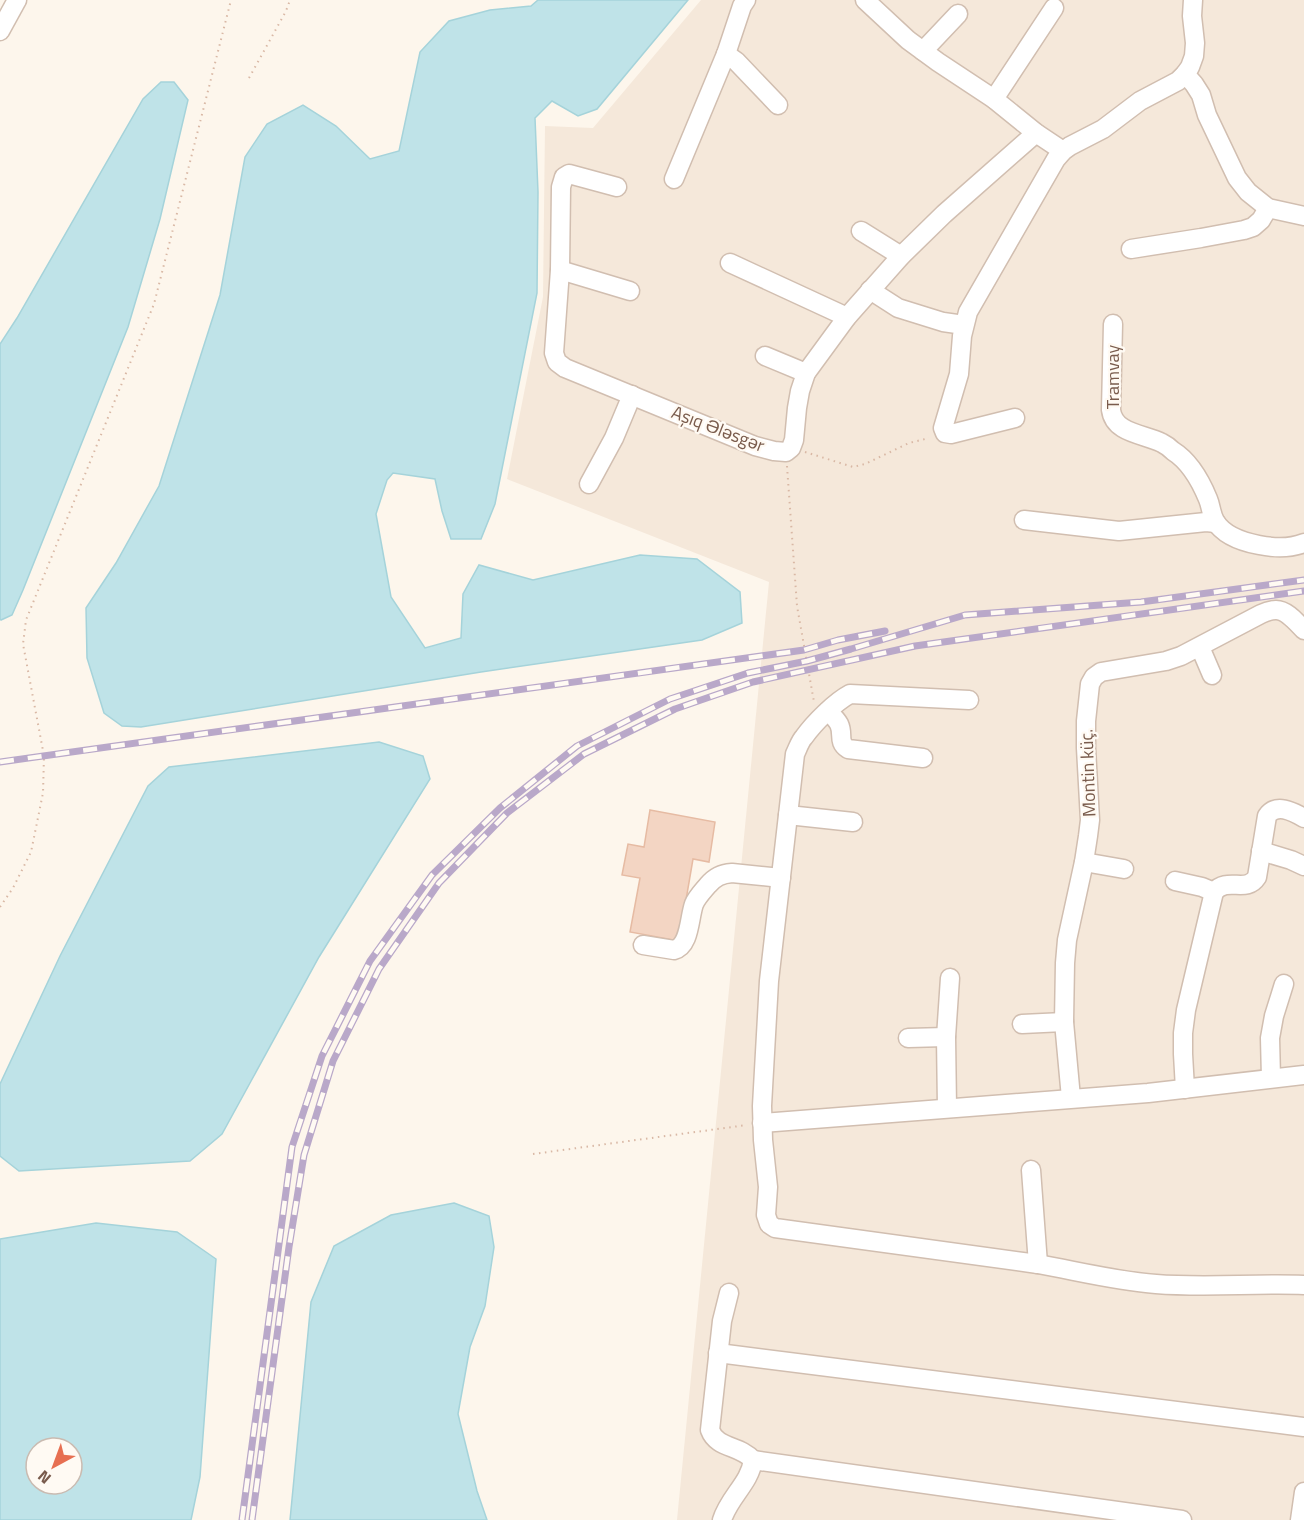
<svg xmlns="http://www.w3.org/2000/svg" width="1304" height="1520" font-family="'Titillium Web',sans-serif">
<rect width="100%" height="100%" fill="#fdf6ec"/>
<polygon fill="#f5e8da" points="701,0 1304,0 1304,1520 677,1520 769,582 507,479 543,297 545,126 593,128"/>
<g fill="#bfe3e8" stroke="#a5d3da" stroke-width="1.5" fill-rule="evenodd">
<polygon points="538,0 688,0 597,109 578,116 552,101 535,118 538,192 537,293 495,504 481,539 451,539 442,511 435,479 393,473 387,480 376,514 391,597 425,648 461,638 463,594 479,565 533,580 640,555 697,559 740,592 742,623 702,640 481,672 141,727 122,726 104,713 87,658 86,608 116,563 159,486 220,295 245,157 267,124 303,105 336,126 370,159 399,151 420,52 449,21 490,10 531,6"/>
<polygon points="161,82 174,82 188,100 160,219 128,327 23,590 12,615 1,620 0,619 0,344 17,318 143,99"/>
<polygon points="379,742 423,756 430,779 319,957 222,1134 190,1161 19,1171 0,1156 0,1084 60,956 148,786 169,767"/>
<polygon points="454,1203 489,1216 494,1247 485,1306 470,1347 458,1414 477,1491 487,1520 290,1520 311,1302 334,1246 391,1215"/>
<path d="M96,1223L177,1232L216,1259L200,1477L191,1520H0V1239ZM36,1448H72V1484H36Z"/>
</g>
<polygon fill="#f3d5c3" stroke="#e6bba3" stroke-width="1.5" points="650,810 715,822 709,862 693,859 679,941 630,932 640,878 622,875 628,844 644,847"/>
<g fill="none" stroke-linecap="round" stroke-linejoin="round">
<g stroke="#d1beb0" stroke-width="21">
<g id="minor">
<polyline points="865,0 908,40 938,62 994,99 1036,133 1063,151"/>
<polyline points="0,31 17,0"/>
<polyline points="923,51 958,14"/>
<polyline points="726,54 736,61 778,105"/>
<polyline points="1185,74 1194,84 1201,95 1207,115 1237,178 1248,192 1268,208 1304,216"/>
<polyline points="994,99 1054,8"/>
<polyline points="674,179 726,54 742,6 746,0"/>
<polyline points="617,187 569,174 564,177 561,187 560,270 554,353 557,362 565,368 755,446 774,451 786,452 791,448 794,440 797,408 800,391 806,373 847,317 901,256 944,214 1036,133"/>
<polyline points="861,231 901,256"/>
<polyline points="1131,249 1201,238 1244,230 1253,227 1261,220 1268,208"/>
<polyline points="730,263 847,317"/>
<polyline points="560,270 630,291"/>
<polyline points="870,290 898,308 943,322 964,325"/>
<path d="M1113,324L1111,410C1114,434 1145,434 1162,443C1166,445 1170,448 1173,451C1189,461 1201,482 1208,499C1211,506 1211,514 1215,521C1224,536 1243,542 1259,545C1274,548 1289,549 1304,543"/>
<polyline points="765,356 806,373"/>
<polyline points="1015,418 951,434 945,433 943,428 959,374 962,336 968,312 1056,159 1063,151 1070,146 1103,129 1140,101 1178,81 1185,74 1190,67 1194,56 1195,43 1192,16 1193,0"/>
<polyline points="589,484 614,438 632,395"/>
<polyline points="1024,520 1119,531 1206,522 1216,523"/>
<polyline points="1200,647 1212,675"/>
<path d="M969,700L850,694C835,702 814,723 804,737C800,741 798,748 795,754L769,981L762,1106L763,1140L768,1187L766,1215L769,1224L775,1228L1038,1264C1077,1271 1116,1281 1156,1284C1205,1288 1255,1283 1304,1285"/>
<path d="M828,711C832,715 837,720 839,724C844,734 837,742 848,749L923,758"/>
<polyline points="788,815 853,822"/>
<polyline points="1261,851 1291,860 1304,866"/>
<polyline points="1084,862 1124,869"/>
<polyline points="1175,881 1202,887 1214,892"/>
<path d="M643,945L674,950C690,946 689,918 694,904C697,897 703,891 708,885C715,877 721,874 732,873L781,878"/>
<polyline points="1022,1024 1064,1022"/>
<polyline points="908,1038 946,1037"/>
<polyline points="1271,1078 1270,1038 1274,1016 1284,984"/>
<path d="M1185,1089L1183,1054V1033L1186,1010L1214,892C1228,876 1246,894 1257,877L1267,816C1276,803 1292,811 1304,818"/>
<path d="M1071,1098L1064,1022L1065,963L1067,940L1084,862L1088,836L1090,820L1086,748V721L1090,684L1094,677L1101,672L1166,661L1181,656L1261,614C1265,612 1271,610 1276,610C1287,610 1297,623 1304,630"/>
<polyline points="947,1108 946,1037 950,978"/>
<polyline points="762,1123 1148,1093 1304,1075"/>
<polyline points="1031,1170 1038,1264"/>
<polyline points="718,1353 1304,1427"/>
<polyline points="753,1460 1182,1520"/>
<path d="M722,1520C729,1497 750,1483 753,1460C740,1445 717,1449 710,1430L722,1321L729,1293"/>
<polyline points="1300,1520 1304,1492"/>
</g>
</g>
<g stroke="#d9b8a5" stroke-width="2" stroke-dasharray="1.5 4.5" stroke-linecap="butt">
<polyline points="249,78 286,11 290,0"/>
<polyline points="805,452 853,467 865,464 909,443 929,438"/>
<polyline points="787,466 797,606 814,702"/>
<polyline points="0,907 13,888 31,852 43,793 44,756 23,644 26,620 154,304 231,0"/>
<polyline points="533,1154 747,1125"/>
</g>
<use href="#minor" stroke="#fff" stroke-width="18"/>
<g stroke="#b9a8c9" stroke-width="7">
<g id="rail">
<polyline points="0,762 804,650 838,640 885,631"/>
<polyline points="242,1520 292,1147 322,1056 370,961 432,875 500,808 577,746 670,699 748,673 807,661 851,649 965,615 1141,602 1304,580"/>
<polyline points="252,1520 289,1247 304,1155 333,1061 379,969 439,883 507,813 584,754 675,709 753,682 915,646 1304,591"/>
</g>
</g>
<use href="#rail" stroke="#fffaf3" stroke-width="4.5" stroke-dasharray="14" stroke-linecap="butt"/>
</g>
<g text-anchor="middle" stroke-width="4.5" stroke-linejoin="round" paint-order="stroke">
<g font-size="18" fill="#7a5c4d" stroke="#fffaf3">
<text transform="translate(1113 377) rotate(-90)" y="6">Tramvay</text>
<text transform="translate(718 429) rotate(21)" y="6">Aşıq Ələsgər</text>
<text transform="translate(1088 773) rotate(-92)" y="6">Montin küç.</text>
</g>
</g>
<g transform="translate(54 1466) rotate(221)"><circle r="28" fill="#fffaf3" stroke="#cabbb1" stroke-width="1.5"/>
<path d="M0-4.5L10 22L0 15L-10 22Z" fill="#e76f51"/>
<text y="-9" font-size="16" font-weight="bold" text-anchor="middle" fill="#7a5c4d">N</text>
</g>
</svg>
